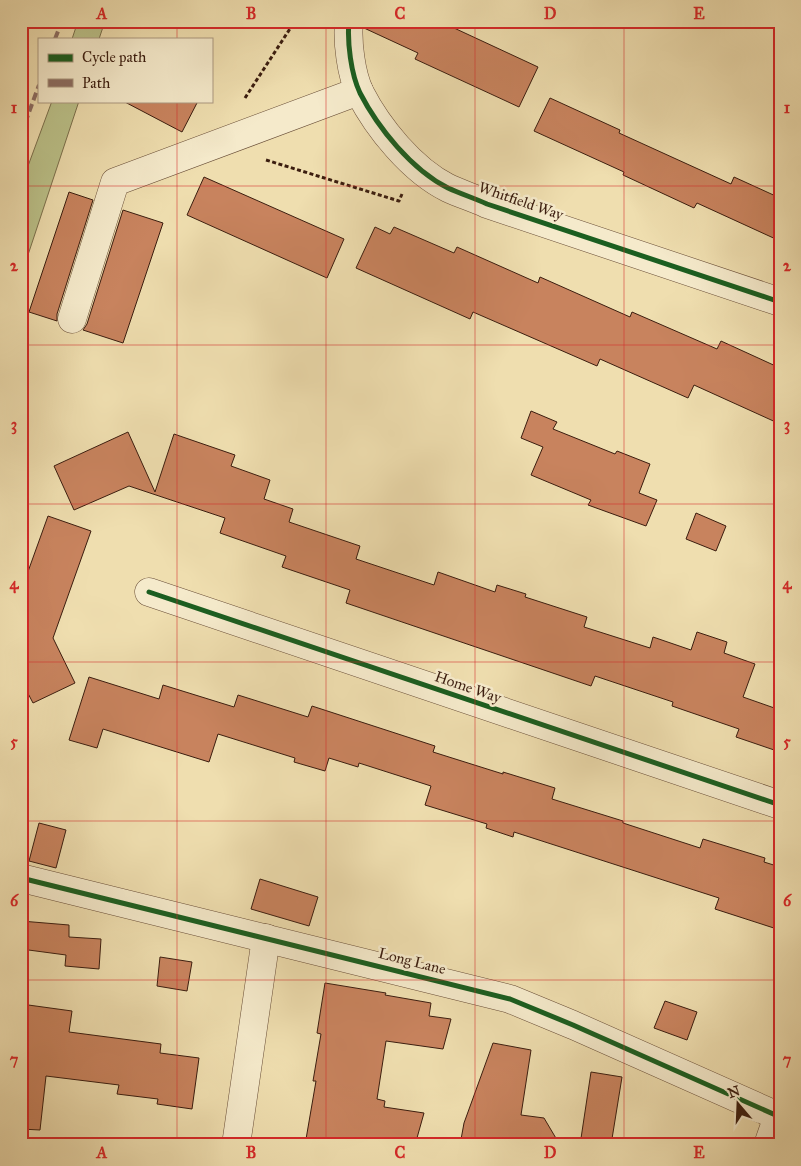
<svg xmlns="http://www.w3.org/2000/svg" width="801" height="1166" font-family="'IM FELL Great Primer',serif">
<rect width="100%" height="100%" fill="#efdeaf"/>
<filter id="stains"><feTurbulence type="fractalNoise" baseFrequency=".004" numOctaves="4"/><feColorMatrix values="0 0 0 0 .2 0 0 0 0 .09 0 0 0 0 .02 0 0 0 .5 -.17"/></filter>
<radialGradient id="worn" r=".72"><stop offset=".6" stop-color="#630" stop-opacity="0"/><stop offset="1" stop-color="#630" stop-opacity=".3"/></radialGradient>
<g fill="#bbc189" stroke="#7b6f4c">
<polygon points="78,21 105,21 99,39 72,39"/>
<polygon points="52,101 79,101 21,276 21,185"/>
</g>
<g fill="#c8835e" stroke="#3b1d0f">
<polygon points="365,21 439,21 538,67 519,107 415,59 418,53 364,28"/>
<polygon points="550,98 620,130 619,133 731,184 734,177 780,198 780,241 697,203 694,208 623,175 624,172 534,131"/>
<polygon points="123,101 198,101 182,132"/>
<polygon points="204,177 344,239 327,278 187,215"/>
<polygon points="69,192 93,200 57,314 57,321 29,312"/>
<polygon points="123,210 163,223 123,343 83,330 87,324"/>
<polygon points="375,227 390,234 394,227 454,253 457,247 538,283 540,277 630,317 632,312 717,349 721,341 780,368 780,424 694,385 688,398 600,359 597,366 473,312 470,319 356,268"/>
<polygon points="531,411 557,422 553,429 615,454 617,451 650,464 639,493 657,500 646,526 588,505 591,500 531,475 543,447 521,438"/>
<polygon points="128,432 155,492 174,434 235,455 231,466 270,480 264,499 293,509 289,522 360,546 356,559 434,585 438,572 495,592 497,585 526,594 525,597 587,617 584,627 650,648 653,637 691,650 697,632 727,642 724,653 755,664 743,697 780,710 780,752 736,737 739,729 672,706 673,702 595,676 591,686 346,603 350,590 282,567 286,556 220,533 225,518 129,486 74,510 54,466"/>
<polygon points="696,513 726,526 716,551 686,539"/>
<polygon points="48,516 91,531 53,638 75,683 33,703 21,680 21,591"/>
<polygon points="89,677 159,699 163,685 234,707 238,695 308,717 312,706 435,746 433,752 503,774 503,772 555,788 552,799 623,821 623,823 700,848 703,839 765,858 764,862 780,867 780,930 715,909 719,898 514,832 513,837 486,828 487,824 425,805 431,786 359,763 358,767 329,758 325,771 294,762 295,758 218,734 209,762 103,729 97,748 69,740"/>
<polygon points="39,823 66,830 56,868 29,861"/>
<polygon points="260,879 318,897 309,926 251,909"/>
<polygon points="21,921 69,925 69,937 101,939 99,969 65,966 66,955 21,949"/>
<polygon points="160,957 192,962 187,991 157,986"/>
<polygon points="325,983 386,993 385,995 431,1003 429,1016 451,1019 443,1049 386,1041 377,1099 385,1101 384,1107 424,1113 415,1145 305,1145 316,1081 313,1081 321,1034 317,1033"/>
<polygon points="665,1001 697,1012 687,1040 654,1028"/>
<polygon points="21,1004 72,1011 69,1032 161,1044 160,1053 199,1058 192,1109 157,1104 158,1099 117,1094 119,1085 46,1076 40,1130 21,1129"/>
<polygon points="493,1043 531,1050 521,1115 544,1118 560,1145 460,1145 464,1123"/>
<polygon points="591,1072 622,1077 611,1145 580,1145"/>
</g>
<g fill="none" stroke-linecap="round" stroke-linejoin="round">
<g stroke="#684d37" stroke-width="29">
<g id="minor">
<path d="M349,21C347,42 351,74 360,93C378,128 412,170 448,188C461,194 474,198 487,204L780,302"/>
<polyline points="72,319 115,182 359,91"/>
<polyline points="149,592 780,805"/>
<polyline points="21,878 510,999 573,1025 780,1117"/>
<polyline points="236,1145 266,938"/>
<polyline points="768,1145 778,1116"/>
</g>
</g>
<g stroke="#3b1d0f" stroke-width="3" stroke-dasharray="4 2.5" stroke-linecap="butt">
<polyline points="245,98 295,21"/>
<polyline points="266,160 399,201 402,194"/>
</g>
<use href="#minor" stroke="#f5eacb" stroke-width="28"/>
<g stroke="#8d6e63" stroke-width="4" stroke-dasharray="8 4" stroke-linecap="butt">
<polyline points="55,39 62,21"/>
<polyline points="21,134 39,85"/>
</g>
<g stroke="#f5eacb" stroke-width="8">
<g id="cycleway">
<path d="M349,21C347,42 351,74 360,93C378,128 412,170 448,188C461,194 474,198 487,204L780,302"/>
<polyline points="149,592 780,805"/>
<polyline points="21,878 510,999 573,1025 780,1117"/>
</g>
</g>
<use href="#cycleway" stroke="#1b5e20" stroke-width="5"/>
</g>
<path fill="none" stroke="#d62828" stroke-width="1" stroke-opacity="0.55" d="M177,21V39M326,21V1145M475,21V1145M624,21V1145M177,101V1145M21,186H780M21,345H780M21,504H780M21,662H780M21,821H780M21,980H780"/>
<g text-anchor="middle" stroke-width="5" stroke-linejoin="round" paint-order="stroke">
<g font-size="15" fill="#3b1d0f" stroke="#f5eacb">
<text transform="translate(521 201) rotate(19)" y="5">Whitfield Way</text>
<text transform="translate(468 687) rotate(19)" y="5">Home Way</text>
<text transform="translate(412 961) rotate(14)" y="5">Long Lane</text>
</g>
</g>
<rect width="801" height="1166" fill="none" stroke="#efdeaf" stroke-width="55"/>
<rect x="38" y="38" width="175" height="65" fill="#f5eacb" stroke="#ab9880"/>
<rect x="48" y="54" width="25" height="8" fill="#1b5e20" stroke="#ab9880"/>
<text x="82" y="62" font-size="15" fill="#3b1d0f">Cycle path</text>
<rect x="48" y="79" width="25" height="8" fill="#8d6e63" stroke="#ab9880"/>
<text x="82" y="88" font-size="15" fill="#3b1d0f">Path</text>
<g transform="translate(738 1104) rotate(341)" stroke="#f5eacb" stroke-width="4" paint-order="stroke">
<path d="M0-4L9 19L0 12L-9 19Z" fill="#3b1d0f"/>
<text y="-8" font-size="14" font-weight="bold" text-anchor="middle" fill="#3b1d0f">N</text>
</g>
<rect x="28" y="28" width="746" height="1110" fill="none" stroke="#d62828" stroke-width="2"/>
<g font-size="16" text-anchor="middle" font-weight="bold" fill="#d62828">
<text x="102" y="19">A</text>
<text x="251" y="19">B</text>
<text x="400" y="19">C</text>
<text x="550" y="19">D</text>
<text x="699" y="19">E</text>
<text x="14" y="113">1</text>
<text x="787" y="113">1</text>
<text x="14" y="271">2</text>
<text x="787" y="271">2</text>
<text x="14" y="430">3</text>
<text x="787" y="430">3</text>
<text x="14" y="589">4</text>
<text x="787" y="589">4</text>
<text x="14" y="747">5</text>
<text x="787" y="747">5</text>
<text x="14" y="906">6</text>
<text x="787" y="906">6</text>
<text x="14" y="1065">7</text>
<text x="787" y="1065">7</text>
<text x="102" y="1158">A</text>
<text x="251" y="1158">B</text>
<text x="400" y="1158">C</text>
<text x="550" y="1158">D</text>
<text x="699" y="1158">E</text>
</g>
<rect width="100%" height="100%" filter="url(#stains)"/>
<rect width="100%" height="100%" fill="url(#worn)"/>
</svg>
